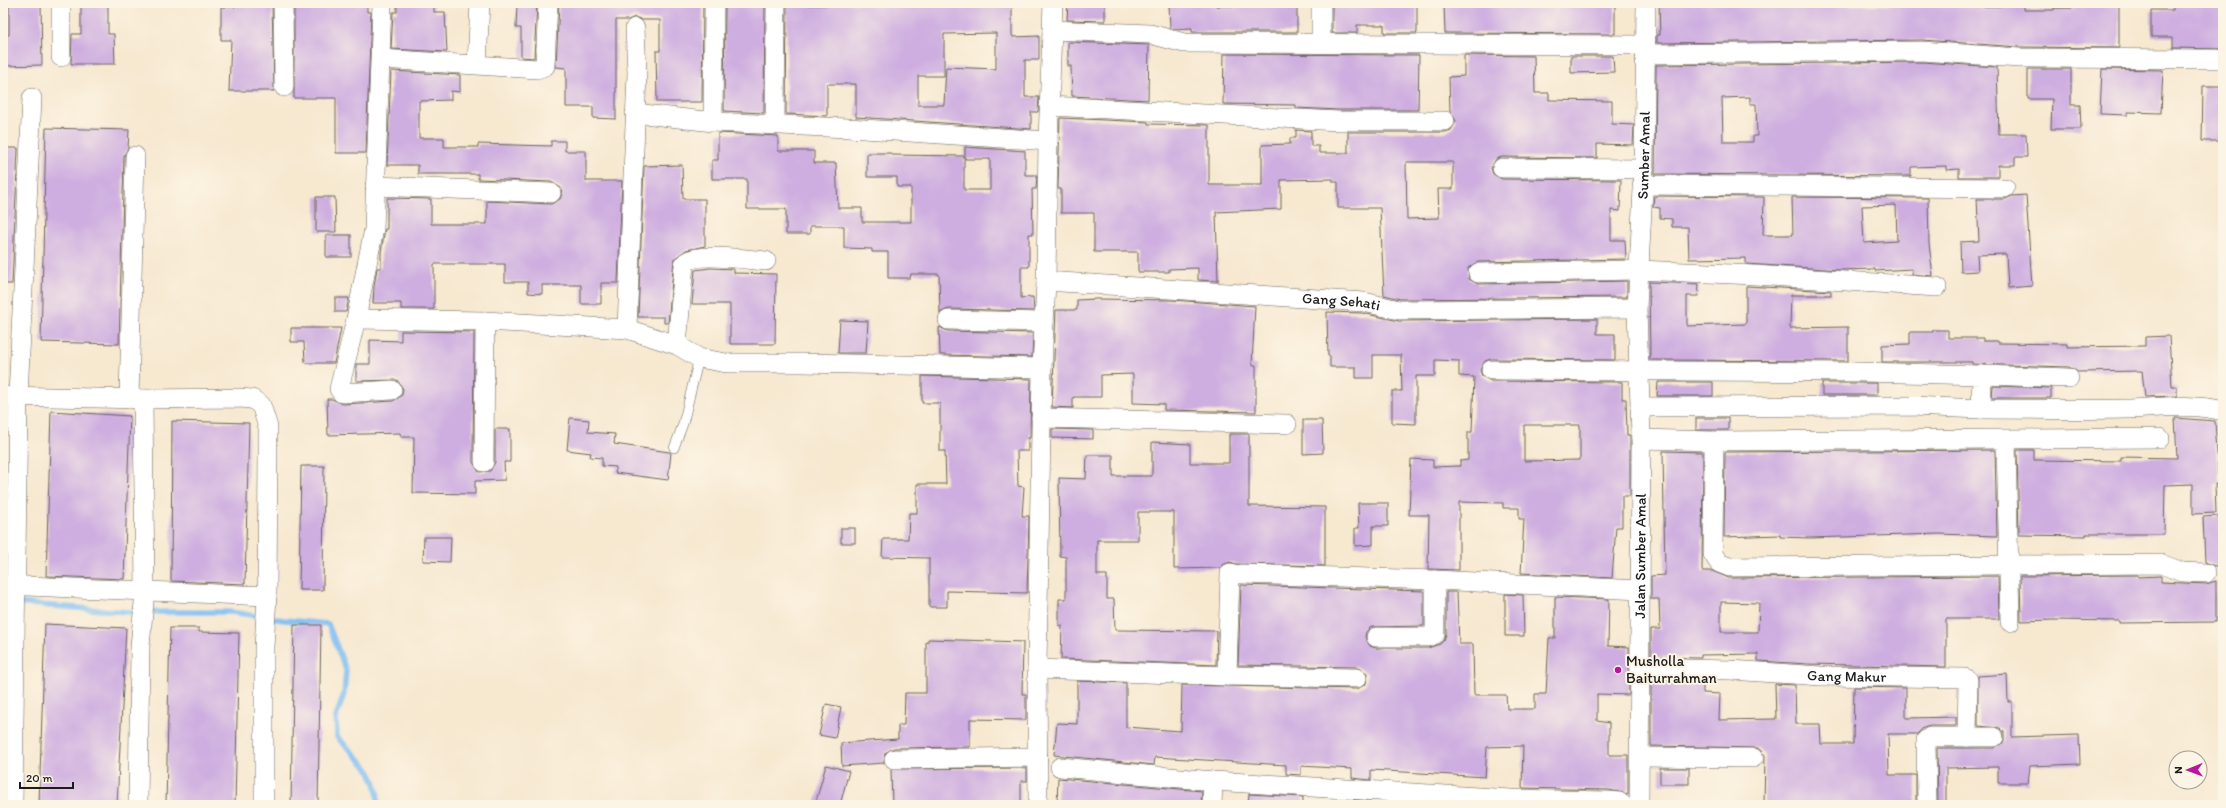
<svg xmlns="http://www.w3.org/2000/svg" width="2226" height="808" font-family="Itim,sans-serif">
<rect width="100%" height="100%" fill="#fcf5e5"/>
<filter id="ink" filterUnits="userSpaceOnUse"><feTurbulence type="fractalNoise" baseFrequency=".025" numOctaves="2"/><feDisplacementMap in="SourceGraphic" scale="8" xChannelSelector="R" yChannelSelector="G"/><feConvolveMatrix kernelMatrix="1 2 1 2 8 2 1 2 1" color-interpolation-filters="sRGB"/></filter>
<filter id="wash" filterUnits="userSpaceOnUse"><feTurbulence type="fractalNoise" baseFrequency=".012" numOctaves="4" result="noise"/><feDisplacementMap in="SourceGraphic" scale="16" xChannelSelector="R" yChannelSelector="G"/><feGaussianBlur stdDeviation="0.9" result="paint"/><feColorMatrix in="noise" values="0 0 0 0 0 0 0 0 0 0 0 0 0 0 0 0 0 1.4 0 .05"/><feComposite in="paint" operator="in"/></filter>
<g filter="url(#wash)">
<rect width="100%" height="100%" fill="#f7e8d0"/>
<g fill="none" stroke-linecap="round" stroke-linejoin="round">
<g stroke="#7fbef3" stroke-width="5.5">
<path d="M3,602L127,612H231L284,620L328,624L346,670L344,694L336,717L337,737C359,760 379,771 378,805"/>
<polyline points="1975,805 1983,805"/>
</g>
</g>
<g id="blocks">
<g fill="#ceaee0" fill-rule="evenodd">
<polygon points="9,3 41,3 42,65 4,66 4,35 9,35"/>
<polygon points="81,3 108,3 108,34 114,34 115,64 71,64 72,34 81,34"/>
<polygon points="236,3 272,3 274,91 229,91 231,40 221,40 221,7 236,7"/>
<polygon points="294,3 367,3 367,12 371,12 366,153 336,153 336,98 294,98"/>
<polygon points="397,3 434,3 434,12 445,12 447,52 391,49 393,12 397,12"/>
<polygon points="517,3 537,3 534,58 521,57 521,28 516,28"/>
<polygon points="559,3 703,3 702,102 657,102 656,51 660,51 660,20 642,20 635,17 628,20 616,20 616,119 593,118 593,107 566,107 566,68 556,67"/>
<polygon points="725,3 765,3 764,113 724,111"/>
<path d="M831,3H1012V35L1013,37L1039,36V60H1025V97H1039L1038,112H1031V129L856,117V84H827V116L786,114L787,5H831ZM996,33V69L946,67L944,105H918V76H944V34Z"/>
<polygon points="1068,3 1105,3 1105,21 1067,20"/>
<polygon points="1169,3 1216,3 1216,6 1257,6 1257,3 1297,3 1297,32 1192,32 1192,28 1173,29 1170,28"/>
<polygon points="1332,3 1417,3 1417,33 1384,33 1384,25 1357,25 1357,33 1332,33"/>
<polygon points="1444,3 1615,3 1615,34 1445,33"/>
<polygon points="1659,3 1899,5 1965,3 1965,7 2002,6 2002,3 2024,4 2024,10 2054,10 2054,8 2074,8 2074,3 2119,3 2119,48 2019,47 1922,40 1657,43 1657,35 1660,35"/>
<polygon points="2173,3 2223,3 2223,49 2173,48 2173,37 2151,37 2151,10 2173,10"/>
<polygon points="1068,42 1149,45 1148,100 1072,96 1071,66 1068,66"/>
<polygon points="1224,54 1419,55 1418,110 1339,110 1296,108 1296,105 1223,104"/>
<path d="M1464,55L1534,56L1535,93H1549V100L1612,101V124L1634,125L1633,145L1597,144V158L1502,157L1496,159L1491,168L1493,174L1502,179L1621,180L1620,211L1611,210V240H1625L1626,259L1478,262L1468,268L1469,279L1478,284L1627,281V297L1400,299L1384,295L1380,208H1338V182H1333V179L1281,180V209L1216,212L1218,281L1198,280V268L1169,269V272H1138V252H1094V213H1061V189H1058L1060,118L1148,122V124L1209,125V185H1262V145L1290,144V138H1296V130L1311,131V146H1319V153H1348V132H1445L1451,130L1456,121L1450,111L1449,77L1464,76ZM1406,162H1453V189H1438L1439,218L1407,219Z"/>
<polygon points="1571,56 1613,56 1614,72 1571,73"/>
<path d="M1922,62L1997,67L1999,134H2026L2027,157H2015V165H1998V177H1959V169L1946,170V166L1911,167V176L1655,174L1656,65ZM1750,97V104H1756L1757,136H1753V142H1723L1722,98Z"/>
<polygon points="2028,69 2071,69 2071,105 2080,105 2081,129 2051,129 2052,99 2028,99"/>
<polygon points="2102,69 2163,70 2161,113 2128,112 2128,115 2100,114"/>
<polygon points="391,71 460,75 460,92 451,91 451,100 419,101 419,138 444,138 444,147 478,147 478,144 551,146 551,141 565,141 565,151 586,151 586,181 622,181 618,283 601,283 601,304 581,304 581,285 542,285 542,294 528,293 528,282 505,282 505,264 434,264 434,309 401,309 401,303 373,303 374,287 377,268 381,268 381,252 385,229 387,229 387,198 431,199 431,224 487,224 487,201 551,204 560,199 562,194 561,188 551,182 478,179 478,174 418,174 418,165 387,165"/>
<polygon points="2203,86 2223,86 2223,141 2202,141"/>
<polygon points="46,128 129,130 128,148 124,156 119,344 41,342"/>
<polygon points="718,133 778,136 778,151 814,151 814,163 836,163 838,208 862,208 862,222 911,222 911,187 897,187 897,177 867,177 867,153 891,153 891,155 964,156 964,190 990,190 990,159 965,159 965,147 1025,151 1025,175 1037,175 1036,189 1032,189 1033,234 1029,234 1029,267 1021,267 1021,298 1033,297 1034,311 948,309 940,313 939,274 911,274 910,278 888,278 888,252 872,252 872,249 844,248 844,226 810,226 810,234 786,234 786,209 747,209 747,179 712,179 712,160 718,160"/>
<polygon points="3,148 18,148 12,284 3,284"/>
<polygon points="682,165 683,199 705,199 705,246 686,250 674,259 668,323 664,323 664,317 638,317 644,166"/>
<polygon points="2026,195 2032,286 2008,288 2006,254 1977,255 1978,271 1961,272 1960,242 1979,241 1977,199 2005,199 2012,196"/>
<path d="M1654,196L1764,197L1763,235H1793L1792,197L1928,198L1929,244L1933,276L1912,274V269L1875,271V269L1840,270L1746,264V258L1689,259L1688,227H1672V219L1660,218V208L1653,207ZM1896,205L1897,241L1864,243L1862,206Z"/>
<polygon points="316,197 335,197 336,232 316,232"/>
<rect x="326" y="235" width="25" height="22"/>
<polygon points="710,268 734,269 734,273 776,274 775,344 730,344 730,304 692,304 695,270"/>
<polygon points="1649,282 1699,284 1698,296 1687,296 1687,326 1746,324 1746,286 1831,291 1831,295 1791,295 1790,328 1848,327 1848,361 1650,360"/>
<polygon points="335,298 349,298 346,312 335,312"/>
<polygon points="1096,299 1172,300 1255,306 1252,365 1256,365 1256,412 1164,410 1164,404 1133,403 1133,374 1101,375 1101,397 1073,397 1073,408 1052,407 1056,310 1077,310 1077,300"/>
<path d="M1327,312L1362,313L1399,321L1597,319V334H1615V360L1491,359L1485,361L1480,370L1482,376L1491,381L1622,382V399H1626L1627,435H1630V496H1622V527H1616L1612,578L1521,573L1524,519H1519V508H1503V503L1459,502V570L1428,569L1429,515H1409L1411,459L1433,460V467L1460,466V461L1468,460V432H1472L1474,377L1459,376V361L1435,360V376H1416V424L1392,423V391H1402L1401,355H1373V378H1356V367H1330V356H1328ZM1524,425H1580V460L1524,461Z"/>
<polygon points="840,320 868,321 866,353 838,353"/>
<polygon points="939,327 948,331 1033,333 1032,357 940,355"/>
<polygon points="291,328 341,328 334,363 305,363 304,342 291,342"/>
<polygon points="1933,330 1948,330 1948,338 1983,338 1983,341 1998,341 1998,343 2067,344 2067,347 2145,346 2145,337 2169,336 2172,387 2177,387 2177,396 2145,397 2142,371 2078,372 2069,367 1972,364 1972,362 1882,362 1882,345 1910,344 1910,332 1933,332"/>
<polygon points="401,331 474,332 473,462 479,472 490,471 495,462 495,429 510,429 510,462 504,462 505,480 475,481 475,494 413,493 414,437 401,437 400,433 328,435 327,399 332,399 343,404 393,401 402,395 403,389 397,380 356,381 356,364 370,364 370,340 401,341"/>
<polygon points="922,376 1031,379 1030,438 1028,438 1028,451 1017,451 1018,486 1024,487 1022,516 1029,516 1027,593 947,591 947,607 929,607 929,558 882,557 883,539 908,539 909,513 917,513 917,484 946,484 945,451 940,451 940,403 922,403"/>
<polygon points="1658,382 1713,382 1713,396 1657,396"/>
<rect x="1822" y="383" width="55" height="12"/>
<polygon points="1993,386 2051,388 2051,398 1992,398"/>
<polygon points="51,411 130,416 124,579 46,576"/>
<polygon points="570,418 589,420 588,432 615,434 614,444 669,452 671,453 668,480 615,473 616,467 602,466 602,458 590,457 591,453 567,450"/>
<rect x="1696" y="418" width="32" height="12"/>
<polygon points="2175,418 2215,421 2219,484 2215,484 2216,513 2193,514 2193,484 2165,485 2164,534 2086,534 2086,536 2019,535 2017,450 2034,450 2034,460 2121,461 2121,457 2177,458"/>
<polygon points="1303,420 1322,420 1323,453 1303,454"/>
<polygon points="172,421 249,423 245,584 171,581"/>
<polygon points="1052,429 1093,430 1093,439 1052,438"/>
<polygon points="1229,434 1249,434 1249,506 1325,507 1325,566 1236,564 1230,562 1224,564 1220,568 1174,569 1174,512 1138,512 1138,540 1097,540 1097,575 1107,575 1107,599 1114,599 1115,630 1217,631 1216,665 1061,659 1062,625 1059,626 1059,599 1066,599 1066,557 1060,556 1059,478 1086,479 1087,455 1113,455 1113,476 1152,476 1152,442 1190,444 1190,463 1229,463"/>
<polygon points="1995,450 1997,536 1939,534 1810,538 1780,537 1780,535 1724,537 1725,452"/>
<path d="M1663,451L1703,452L1702,571H1712L1729,578L1998,576L1999,619H1946V667L1808,664L1758,661V654L1701,655V658L1651,657V629H1660L1659,599H1651V576L1665,575ZM1721,602L1759,603L1758,632H1721Z"/>
<polygon points="301,466 324,466 323,590 299,590"/>
<polygon points="1358,503 1388,503 1388,526 1373,526 1373,545 1355,546 1355,528 1359,528"/>
<polygon points="2220,516 2222,565 2214,566 2205,562 2203,517"/>
<rect x="841" y="528" width="14" height="15"/>
<polygon points="424,537 451,537 450,562 423,561"/>
<polygon points="2138,575 2138,577 2161,576 2161,582 2206,584 2216,581 2216,622 2120,623 2120,621 2054,620 2021,621 2020,576"/>
<polygon points="1241,585 1424,591 1424,626 1371,627 1366,632 1365,637 1370,646 1376,648 1428,648 1440,644 1444,640 1446,634 1446,592 1457,592 1459,644 1473,644 1474,695 1506,695 1507,709 1535,709 1535,694 1546,694 1549,638 1555,638 1555,597 1609,599 1608,646 1629,647 1629,695 1597,694 1597,721 1609,723 1609,755 1628,755 1628,794 1609,790 1522,788 1523,746 1487,747 1485,777 1371,770 1371,780 1352,778 1352,769 1301,766 1301,775 1286,774 1286,765 1155,757 1154,765 1054,755 1057,723 1077,724 1077,681 1126,683 1126,727 1181,731 1182,685 1357,689 1366,684 1367,673 1357,667 1238,665"/>
<polygon points="1505,594 1523,595 1524,636 1505,636"/>
<polygon points="45,624 126,628 117,805 39,805"/>
<polygon points="294,625 321,625 318,805 291,805"/>
<polygon points="170,628 199,628 199,632 239,633 235,805 166,805"/>
<polygon points="928,639 1023,642 1022,694 1026,694 1026,720 970,719 970,747 894,748 885,753 884,763 842,766 841,743 898,739 898,725 904,725 905,693 926,693 926,642 928,642"/>
<polygon points="2007,674 2008,702 2012,702 2012,737 2079,735 2080,764 2030,766 2028,783 1998,783 1998,767 1946,768 1946,805 1938,805 1937,748 1994,748 2004,742 2004,732 2000,728 1978,726 1978,676"/>
<polygon points="1651,679 1701,680 1701,685 1703,685 1703,693 1720,694 1719,720 1776,719 1775,684 1795,685 1796,724 1820,724 1821,744 1853,744 1854,687 1906,688 1906,718 1956,717 1956,726 1930,726 1923,728 1917,734 1888,734 1889,775 1916,775 1916,805 1764,805 1765,755 1758,748 1651,746"/>
<polygon points="826,704 841,707 835,738 819,735"/>
<polygon points="826,765 849,771 840,805 815,805"/>
<polygon points="1027,768 1027,781 1021,781 1021,805 892,805 891,769"/>
<rect x="1660" y="768" width="29" height="16"/>
<polygon points="1058,778 1202,791 1201,805 1057,805"/>
<polygon points="1249,794 1303,797 1303,805 1248,805"/>
<polygon points="1352,800 1371,802 1371,805 1352,805"/>
</g>
</g>
</g>
<g filter="url(#ink)">
<use href="#blocks" fill-opacity="0" stroke="#69635b" stroke-width="1"/>
<g fill="none" stroke-linecap="round" stroke-linejoin="round">
<g stroke="#69635b" stroke-width="10">
<polyline id="service" points="674,448 683,424 699,358"/>
</g>
<g stroke="#69635b" stroke-width="20">
<g id="minor">
<polyline points="283,3 284,87"/>
<polyline points="382,3 374,229 356,319 339,389 342,393 392,390"/>
<polyline points="1052,30 1150,34 1184,43 1646,45"/>
<polyline points="1321,43 1321,3"/>
<polyline points="1645,54 1922,51 2019,58 2218,59"/>
<polyline points="61,57 61,3"/>
<polyline points="381,59 537,69 545,66 548,3"/>
<polyline points="477,64 480,3"/>
<polyline points="1049,106 1339,121 1445,121"/>
<polyline points="635,113 713,122 848,128 1048,141"/>
<polyline points="713,122 714,3"/>
<polyline points="775,124 776,3"/>
<polyline points="1502,168 1644,169"/>
<polyline points="1642,185 2005,188"/>
<polyline points="375,186 551,193"/>
<polyline points="1478,273 1638,270 1755,275 1937,287"/>
<path id="s1" d="M1046,281L1364,302L1399,310L1637,308"/>
<polyline points="356,319 485,321 627,329 677,345 699,358 726,363 802,363 1042,368"/>
<polyline points="948,320 1044,322"/>
<polyline points="627,329 637,73 635,28"/>
<path d="M677,345L684,264C693,251 749,260 766,261"/>
<polyline points="1491,370 1860,372 1982,375 1981,409 1911,406 1640,407"/>
<polyline points="1982,375 2069,378"/>
<polyline points="3,396 143,399 239,398 252,399 261,405 268,427 268,453 267,596 264,647 264,805"/>
<polyline points="129,399 135,156"/>
<path d="M1981,409C2029,409 2077,410 2125,409C2156,408 2193,403 2223,411"/>
<polyline points="1041,418 1287,424"/>
<polyline points="2160,438 1714,441 1713,554 1719,563 1729,567 2161,564 2182,572 2206,573"/>
<polyline points="1641,439 1714,441"/>
<polyline points="2006,440 2010,622"/>
<polyline points="484,462 485,321"/>
<polyline points="1241,574 1435,580 1640,590"/>
<polyline points="3,585 267,596"/>
<polyline points="1376,637 1428,637 1435,634 1435,580"/>
<path id="s2" d="M1641,668L1730,670L1821,676L1965,678L1968,680L1967,737H1994"/>
<polyline points="1037,669 1227,676 1357,678"/>
<polyline points="1227,676 1230,573"/>
<polyline points="1640,757 1753,758"/>
<polyline points="894,759 1038,757"/>
<polyline points="1060,767 1213,781 1511,799 1609,801 1619,802 1623,805"/>
<polyline points="13,805 18,396 32,98"/>
<polyline points="138,805 140,647 145,591 143,399"/>
<polyline points="1038,805 1037,669 1042,368 1046,281 1048,141 1053,3"/>
<polyline points="1212,805 1213,781"/>
<path id="s3" d="M1639,805L1641,439L1637,308L1644,169L1646,3"/>
<polyline points="1927,805 1926,740 1930,737 1967,737"/>
</g>
</g>
<use href="#service" stroke="#fff" stroke-width="9"/>
<use href="#minor" stroke="#fff" stroke-width="19"/>
</g>
</g>
<circle fill="#b5179e" stroke="#fcf5e5" stroke-width="1.5" cx="1618" cy="670" r="4"/>
<g text-anchor="middle" stroke-width="4" stroke-linejoin="round" paint-order="stroke">
<g font-size="15" fill="#1c1c1c" stroke="#fcf5e5">
<text dy="5" stroke="none"><textPath href="#s3" startOffset="650">Sumber Amal</textPath></text>
<text dy="5" stroke="none"><textPath href="#s1" startOffset="296">Gang Sehati</textPath></text>
<text dy="5" stroke="none"><textPath href="#s3" startOffset="249">Jalan Sumber Amal</textPath></text>
<text dy="5" stroke="none"><textPath href="#s2" startOffset="206">Gang Makur</textPath></text>
</g>
<g font-size="15" fill="#1c1c1c" stroke="#fcf5e5" text-anchor="start">
<text x="1626" y="666">Musholla<tspan x="1626" dy="17">Baiturrahman</tspan></text>
</g>
</g>
<rect width="2226" height="808" fill="none" stroke="#fcf5e5" stroke-width="16"/>
<g transform="translate(2188 770) rotate(269)"><circle r="19" fill="#fcf5e5" stroke="#a29e95"/>
<path d="M0-3L7 15L0 10L-7 15Z" fill="#b5179e"/>
<text y="-6" font-size="11" font-weight="bold" text-anchor="middle" fill="#1c1c1c">N</text>
</g>
<path d="M20 782v6h53v-6" fill="none" stroke="#1c1c1c" stroke-width="2"/>
<text x="26" y="782" font-size="12" fill="#1c1c1c" stroke="#fcf5e5" stroke-width="3" paint-order="stroke">20 m</text>
</svg>
